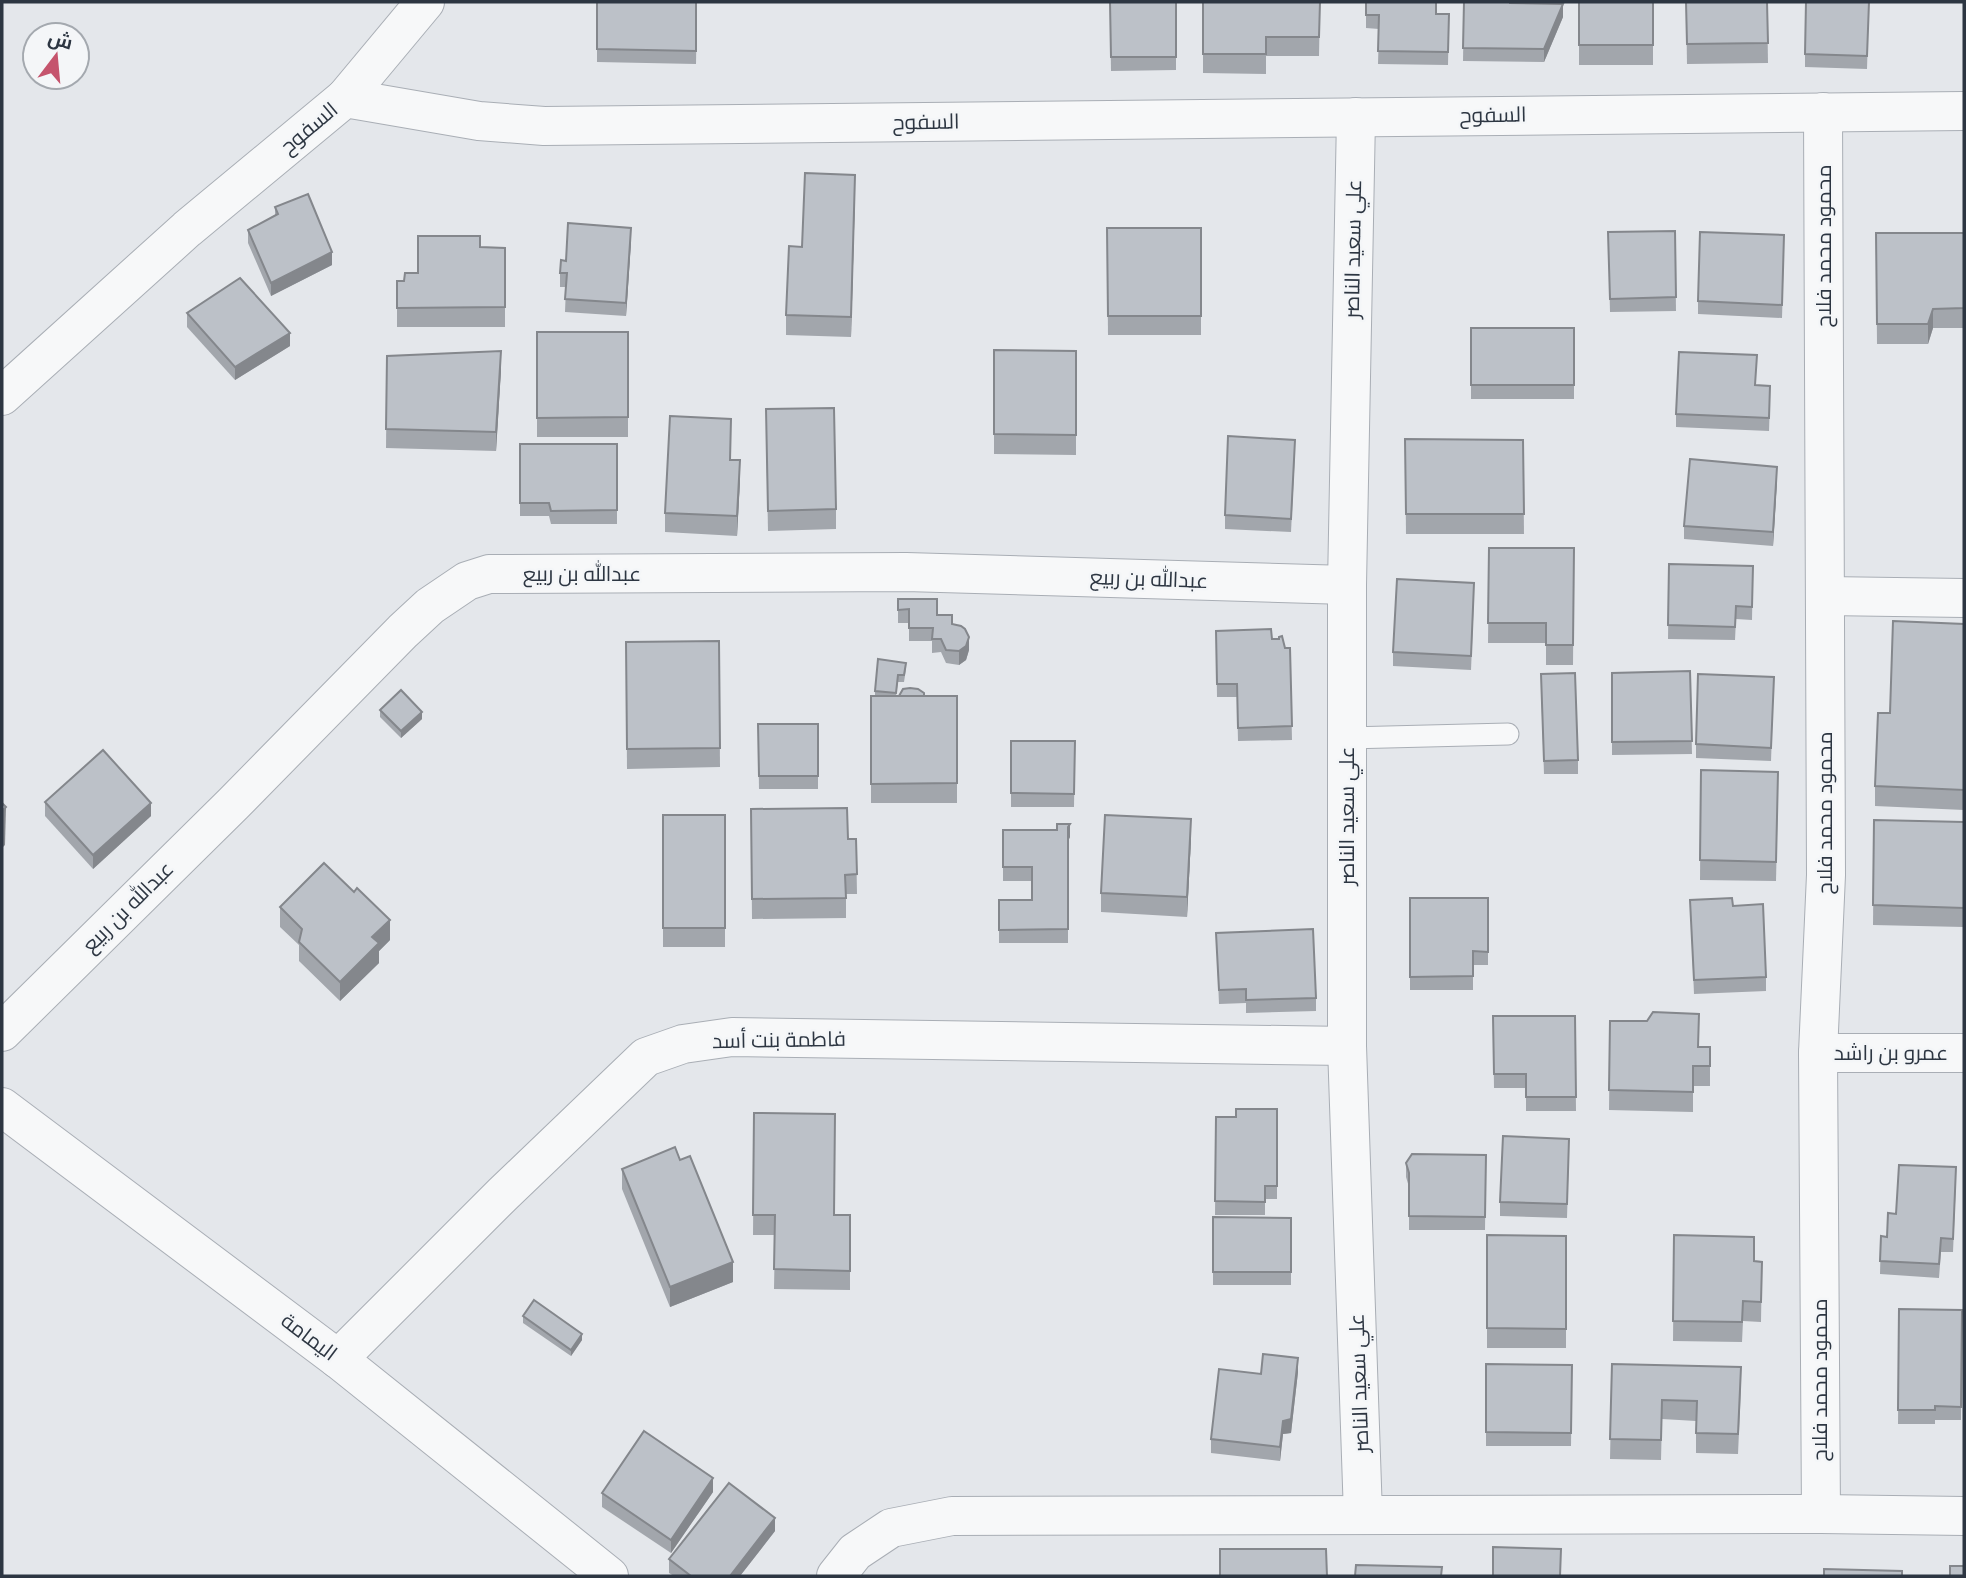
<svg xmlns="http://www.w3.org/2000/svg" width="1966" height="1578" font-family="'Fira Sans Condensed',Cairo,sans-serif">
<rect width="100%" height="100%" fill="#e4e7eb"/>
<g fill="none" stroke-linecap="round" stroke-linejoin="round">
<g stroke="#a9aeb5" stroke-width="23">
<polyline id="lane" points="1347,738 1508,734"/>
</g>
<g stroke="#a9aeb5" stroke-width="40">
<g id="street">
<polyline points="345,98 425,2"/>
<polyline points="1356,117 1347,585 1347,1046 1363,1515"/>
<polyline points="2,396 187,229 345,98 479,121 544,126 1964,111"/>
<polyline points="1826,596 1964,598"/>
<polyline points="2,1032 233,804 403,631 430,606 467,581 489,574 906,572 1347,585"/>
<polyline points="1818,1053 1964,1053"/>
<polyline points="2,1107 338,1359 609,1576"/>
<polyline points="338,1359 503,1194 646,1057 683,1044 732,1037 1347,1046"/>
<polyline points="1821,1514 1818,1053 1826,875 1823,112"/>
<polyline points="836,1576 855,1552 891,1528 952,1516 1821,1514 1964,1516"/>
</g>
</g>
<use href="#lane" stroke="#f7f8f9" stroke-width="21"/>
<use href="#street" stroke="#f7f8f9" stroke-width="38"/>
</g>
<g fill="#a2a6ac">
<polygon points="597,2 697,2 696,64 597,62"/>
<polygon points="1110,2 1176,2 1176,70 1111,71"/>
<polygon points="1203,2 1320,2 1319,56 1266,56 1266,74 1203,73"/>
<polygon points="1366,2 1436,14 1449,14 1448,65 1378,64 1379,29 1366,28"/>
<polygon points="1464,2 1510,3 1563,17 1544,62 1463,61"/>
<rect x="1579" y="2" width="74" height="63"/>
<polygon points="1686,2 1767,2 1768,63 1687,64"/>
<polygon points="1869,2 1867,69 1805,67 1805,54"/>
<polygon points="855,195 851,337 786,335 786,315 802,247"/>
<polygon points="275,207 332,265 271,296 248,243 248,230 275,215"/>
<polygon points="1107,228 1201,228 1201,335 1108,335"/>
<polygon points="1675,231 1676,311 1610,312 1608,232"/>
<polygon points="1876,233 1964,233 1964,328 1933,328 1928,344 1877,344"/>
<polygon points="631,241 626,316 565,312 566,287 560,287 560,273 566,261"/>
<polygon points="480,247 505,248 505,327 397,327 397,281 404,281 418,273"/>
<polygon points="1784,249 1782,318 1698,314 1698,301"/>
<polygon points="187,313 290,346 235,380 187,327"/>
<rect x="1471" y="328" width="103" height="71"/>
<rect x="537" y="332" width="91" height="105"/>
<polygon points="994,350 1076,351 1076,455 994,454"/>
<polygon points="387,356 501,370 496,451 386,448"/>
<polygon points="1770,399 1769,431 1676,427 1676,414"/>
<polygon points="766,429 836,509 836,529 768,531"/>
<polygon points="731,439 731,460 740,480 737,536 665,532 665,513"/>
<polygon points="1405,439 1523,440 1524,534 1406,534"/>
<polygon points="520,444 617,444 617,524 551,524 549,516 520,516"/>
<polygon points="1295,453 1291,532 1225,529 1225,515"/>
<polygon points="1777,480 1773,546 1684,539 1684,526"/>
<polygon points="1489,548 1574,548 1573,665 1546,665 1546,643 1488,643"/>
<polygon points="1669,564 1753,566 1752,620 1736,619 1735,640 1668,639"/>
<polygon points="1474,597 1471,670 1393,666 1393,652"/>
<polygon points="898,599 937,615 952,624 969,650 966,660 959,665 946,663 941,652 932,653 932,641 909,641 909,623 898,623"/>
<polygon points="1964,624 1964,810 1875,806 1875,786 1890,713"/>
<polygon points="1216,631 1272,639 1285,648 1290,648 1292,740 1238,741 1237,697 1217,697"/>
<polygon points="719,641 720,767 627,769 626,642"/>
<polygon points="906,669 904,682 898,682 896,696 957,696 957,803 871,803 871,696 875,696 875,691"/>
<polygon points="1690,671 1692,754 1612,755 1612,673"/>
<polygon points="1774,677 1771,761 1696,758 1696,744"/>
<polygon points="1541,687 1578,760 1578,774 1544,774"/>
<polygon points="380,710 422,719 401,738 380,717"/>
<polygon points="758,724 818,724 818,789 759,789"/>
<polygon points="1011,741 1075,741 1074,807 1011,807"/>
<polygon points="1701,770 1778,792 1776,881 1700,880"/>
<polygon points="45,802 151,816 93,869 45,816"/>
<polygon points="751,809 848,839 856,839 857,894 846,894 846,918 752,919"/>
<rect x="663" y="815" width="62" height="132"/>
<polygon points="1874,820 1964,822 1964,927 1873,925"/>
<polygon points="1003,830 1070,837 1068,841 1068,943 999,943 999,900 1032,900 1032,881 1003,881"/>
<polygon points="1191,839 1187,917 1101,912 1101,893"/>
<polygon points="1410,898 1488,898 1488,965 1473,965 1473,990 1410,990"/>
<polygon points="1690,900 1733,906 1766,977 1766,991 1694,994"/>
<polygon points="280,907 390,940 379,951 379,963 340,1001 299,961 299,945 280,927"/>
<polygon points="1216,933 1316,998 1316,1011 1246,1013 1246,1003 1219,1004"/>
<polygon points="1493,1016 1575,1016 1576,1111 1526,1111 1526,1088 1494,1088"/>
<polygon points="1610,1021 1698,1047 1710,1047 1710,1086 1693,1086 1693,1112 1609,1110"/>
<polygon points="1277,1109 1277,1199 1265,1199 1265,1215 1215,1215 1216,1117 1236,1117"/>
<polygon points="754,1113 834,1215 850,1215 850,1290 774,1289 775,1235 753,1235"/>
<polygon points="1569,1152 1567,1218 1500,1216 1500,1202"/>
<polygon points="1486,1155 1485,1230 1409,1230 1409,1187 1406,1177 1406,1163"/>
<polygon points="680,1160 733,1282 670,1307 622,1189 622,1169"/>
<polygon points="1956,1181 1953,1252 1941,1252 1939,1278 1880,1274 1881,1236 1887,1237 1896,1214"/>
<polygon points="1213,1217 1291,1218 1291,1285 1213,1285"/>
<polygon points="1487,1235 1566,1236 1566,1348 1487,1348"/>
<polygon points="1674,1235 1754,1262 1762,1262 1761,1322 1743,1321 1742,1342 1673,1341"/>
<polygon points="1899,1309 1962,1310 1961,1420 1935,1420 1935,1424 1898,1424"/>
<polygon points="523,1316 582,1340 571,1356 523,1323"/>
<polygon points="1486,1364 1572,1365 1571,1446 1486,1446"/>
<polygon points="1612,1364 1741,1387 1738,1454 1696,1453 1696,1421 1662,1419 1661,1460 1610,1459"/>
<polygon points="1298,1372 1291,1433 1283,1434 1280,1461 1211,1453 1211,1439 1261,1374"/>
<polygon points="713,1492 671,1553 602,1507 602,1493"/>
<polygon points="775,1531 740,1576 674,1576 669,1573 669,1559"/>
</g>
<g fill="#84878c">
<polygon points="1563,4 1563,17 1544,62 1544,49"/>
<polygon points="855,175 855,195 851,337 851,317"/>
<polygon points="631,228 631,241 626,316 626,303"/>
<polygon points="332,252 332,265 271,296 271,283"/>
<polygon points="1933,309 1933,328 1928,344 1928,324"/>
<polygon points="290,333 290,346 235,380 235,367"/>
<polygon points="501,351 501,370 496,451 496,432"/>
<polygon points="740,460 740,480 737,536 737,516"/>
<polygon points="1777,467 1777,480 1773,546 1773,532"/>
<polygon points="969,637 969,650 966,660 959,665 959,651"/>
<polygon points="422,712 422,719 401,738 401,731"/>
<polygon points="151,803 151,816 93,869 93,855"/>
<polygon points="6,807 5,845 2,848 2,811"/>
<polygon points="1191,819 1191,839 1187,917 1187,897"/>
<polygon points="1070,824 1070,837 1068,841 1068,827"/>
<polygon points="390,920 390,940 379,951 379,963 340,1001 340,982 372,937"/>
<polygon points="733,1262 733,1282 670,1307 670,1287"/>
<polygon points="582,1334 582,1340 571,1356 571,1350"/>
<polygon points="1298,1358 1298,1372 1291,1433 1283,1434 1280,1461 1280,1447 1283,1421"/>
<polygon points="713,1478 713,1492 671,1553 671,1540"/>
<polygon points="775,1518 775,1531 740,1576 730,1576"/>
</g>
<g fill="#bcc1c8" stroke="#84878c" stroke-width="2">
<polygon points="597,2 696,2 696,51 597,49"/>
<polygon points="1110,2 1176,2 1176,57 1111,57"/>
<polygon points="1203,2 1320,2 1319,37 1266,37 1266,54 1203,54"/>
<polygon points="1366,2 1436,2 1436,14 1449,14 1448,52 1378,51 1379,15 1366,15"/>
<polygon points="1464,2 1510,2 1510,3 1563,4 1544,49 1463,48"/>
<rect x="1579" y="2" width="74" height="43"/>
<polygon points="1686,2 1767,2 1768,43 1687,44"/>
<polygon points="1806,2 1869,2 1867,56 1805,54"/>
<polygon points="805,173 855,175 851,317 786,315 789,246 802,247"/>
<polygon points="308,194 332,252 271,283 248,230 278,214 275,207"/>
<polygon points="568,223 631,228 626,303 565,299 567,273 560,273 561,260 566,261"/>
<polygon points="1107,228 1201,228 1201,316 1108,316"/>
<polygon points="1675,231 1676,297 1610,299 1608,232"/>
<polygon points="1700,232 1784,235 1782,305 1698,301"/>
<polygon points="1876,233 1964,233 1964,308 1933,309 1928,324 1877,324"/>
<polygon points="418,236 480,236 480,247 505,248 505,307 397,308 397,281 404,281 405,273 418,273"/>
<polygon points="240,278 290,333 235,367 187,313"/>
<rect x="1471" y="328" width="103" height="57"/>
<polygon points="537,332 628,332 628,417 537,418"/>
<polygon points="994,350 1076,351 1076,435 994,434"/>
<polygon points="501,351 496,432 386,429 387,356"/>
<polygon points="1679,352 1757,355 1755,385 1770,386 1769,418 1676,414"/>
<polygon points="834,408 836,509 768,511 766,409"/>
<polygon points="670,416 731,419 730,460 740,460 737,516 665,513"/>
<polygon points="1228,436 1295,440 1291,519 1225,515"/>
<polygon points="1405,439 1523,440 1524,514 1406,514"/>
<polygon points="520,444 617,444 617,510 551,511 549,503 520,503"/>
<polygon points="1690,459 1777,467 1773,532 1684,526"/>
<polygon points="1489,548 1574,548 1573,645 1546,645 1546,623 1488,623"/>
<polygon points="1669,564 1753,566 1752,607 1736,606 1735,627 1668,625"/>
<polygon points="1397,579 1474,583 1471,656 1393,652"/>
<polygon points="898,599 937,599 937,615 952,615 952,624 961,626 965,629 969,637 966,646 959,651 946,650 941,639 932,639 933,628 909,628 909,609 898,610"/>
<polygon points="1893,621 1964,624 1964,790 1875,786 1878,713 1890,713"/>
<polygon points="1271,629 1272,639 1279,639 1279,637 1282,636 1285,648 1290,648 1292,726 1238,728 1237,684 1217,684 1216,631"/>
<polygon points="719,641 720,748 627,749 626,642"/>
<polygon points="878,659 906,663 904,675 898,675 896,693 875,691"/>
<polygon points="1690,671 1692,741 1612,742 1612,673"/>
<polygon points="1575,673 1578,760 1544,761 1541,674"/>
<polygon points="1698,674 1774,677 1771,748 1696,744"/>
<polygon points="910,688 918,689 924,693 924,696 899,696 903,689"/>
<polygon points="401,690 422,712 401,731 380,710"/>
<polygon points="871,696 957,696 957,783 871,784"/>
<polygon points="758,724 818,724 818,776 759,776"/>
<polygon points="1011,741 1075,741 1074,794 1011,793"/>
<polygon points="103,750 151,803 93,855 45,802"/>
<polygon points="1701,770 1778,772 1776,862 1700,860"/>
<polygon points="2,803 6,807 2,811"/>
<polygon points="847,808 848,839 856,839 857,874 845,875 846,898 752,899 751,809"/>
<rect x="663" y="815" width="62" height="113"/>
<polygon points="1105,815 1191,819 1187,897 1101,893"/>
<polygon points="1874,820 1964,822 1964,908 1873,905"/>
<polygon points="1057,824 1070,824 1068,827 1068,929 999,930 999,900 1032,900 1032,867 1003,867 1003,830 1057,830"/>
<polygon points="324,863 354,892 357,888 390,920 372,937 379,943 340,982 299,942 302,929 280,907"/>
<polygon points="1410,898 1488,898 1488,952 1473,951 1473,976 1410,977"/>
<polygon points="1732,898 1733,906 1763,904 1766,977 1694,980 1690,900"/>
<polygon points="1313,929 1316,998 1246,1000 1246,989 1219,990 1216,933"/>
<polygon points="1653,1012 1699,1014 1698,1047 1710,1047 1710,1066 1693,1066 1693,1092 1609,1090 1610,1021 1647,1021"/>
<polygon points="1493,1016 1575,1016 1576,1097 1526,1097 1526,1074 1494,1074"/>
<polygon points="1236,1109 1277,1109 1277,1186 1265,1186 1265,1202 1215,1201 1216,1117 1236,1117"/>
<polygon points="754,1113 835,1114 834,1215 850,1215 850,1271 774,1269 775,1215 753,1215"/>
<polygon points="1503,1136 1569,1139 1567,1204 1500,1202"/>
<polygon points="675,1147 680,1160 690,1156 733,1262 670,1287 622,1169"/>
<polygon points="1412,1154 1486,1155 1485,1217 1409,1216 1409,1173 1406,1163"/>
<polygon points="1899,1165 1956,1167 1953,1239 1941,1238 1939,1264 1880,1261 1881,1236 1887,1237 1888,1213 1896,1214"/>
<polygon points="1213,1217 1291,1218 1291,1272 1213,1272"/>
<polygon points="1487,1235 1566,1236 1566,1329 1487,1328"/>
<polygon points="1674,1235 1754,1237 1754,1261 1762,1262 1761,1302 1743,1301 1742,1322 1673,1321"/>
<polygon points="534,1300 582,1334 571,1350 523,1316"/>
<polygon points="1899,1309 1962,1310 1961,1407 1935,1406 1935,1410 1898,1410"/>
<polygon points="1263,1354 1298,1358 1291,1419 1283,1421 1280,1447 1211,1439 1219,1369 1261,1374"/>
<polygon points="1486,1364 1572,1365 1571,1433 1486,1432"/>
<polygon points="1612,1364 1741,1367 1738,1434 1696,1433 1697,1401 1662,1400 1661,1440 1610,1439"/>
<polygon points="644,1431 713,1478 671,1540 602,1493"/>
<polygon points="729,1483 775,1518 730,1576 691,1576 669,1559"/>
<polygon points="1493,1547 1561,1549 1560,1576 1493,1576"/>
<polygon points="1220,1549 1326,1549 1327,1576 1220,1576"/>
<polygon points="1356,1565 1442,1567 1441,1576 1355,1576"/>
<rect x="1950" y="1566" width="14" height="10"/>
<polygon points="1824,1569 1902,1571 1902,1576 1824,1576"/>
</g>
<g text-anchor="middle" stroke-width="5" stroke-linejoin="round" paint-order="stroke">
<g font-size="21" fill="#2d3642" stroke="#f4f6f8">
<text transform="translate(1493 115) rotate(-1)" y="7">السفوح</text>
<text transform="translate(926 122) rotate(-1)" y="7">السفوح</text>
<text transform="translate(309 128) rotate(-40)" y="7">السفوح</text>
<text transform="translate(1824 246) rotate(-90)" y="7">محمود محمد فلاح</text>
<text transform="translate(1353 249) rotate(-89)" y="7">علي سعيد الناصر</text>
<text x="582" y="581">عبدالله بن ربيع</text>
<text transform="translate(1149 579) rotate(2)" y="7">عبدالله بن ربيع</text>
<text transform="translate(1825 813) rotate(-90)" y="7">محمود محمد فلاح</text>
<text transform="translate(1347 816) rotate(-90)" y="7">علي سعيد الناصر</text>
<text transform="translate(128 907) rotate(-45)" y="7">عبدالله بن ربيع</text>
<text transform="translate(779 1040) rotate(-1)" y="7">فاطمة بنت أسد</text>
<text x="1891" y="1060">عمرو بن راشد</text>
<text transform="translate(309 1337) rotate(37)" y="7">اليمامة</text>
<text transform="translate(1820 1380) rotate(-90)" y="7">محمود محمد فلاح</text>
<text transform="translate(1359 1383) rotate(-92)" y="7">علي سعيد الناصر</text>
</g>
</g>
<rect width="1966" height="1578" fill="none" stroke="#2d3642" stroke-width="7"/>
<g transform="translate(56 56) rotate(16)"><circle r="33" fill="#f4f6f8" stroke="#a4a9af" stroke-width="2"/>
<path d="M0-5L12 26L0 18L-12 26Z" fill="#c5546d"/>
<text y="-10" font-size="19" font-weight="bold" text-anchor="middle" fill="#2d3642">ش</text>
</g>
</svg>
